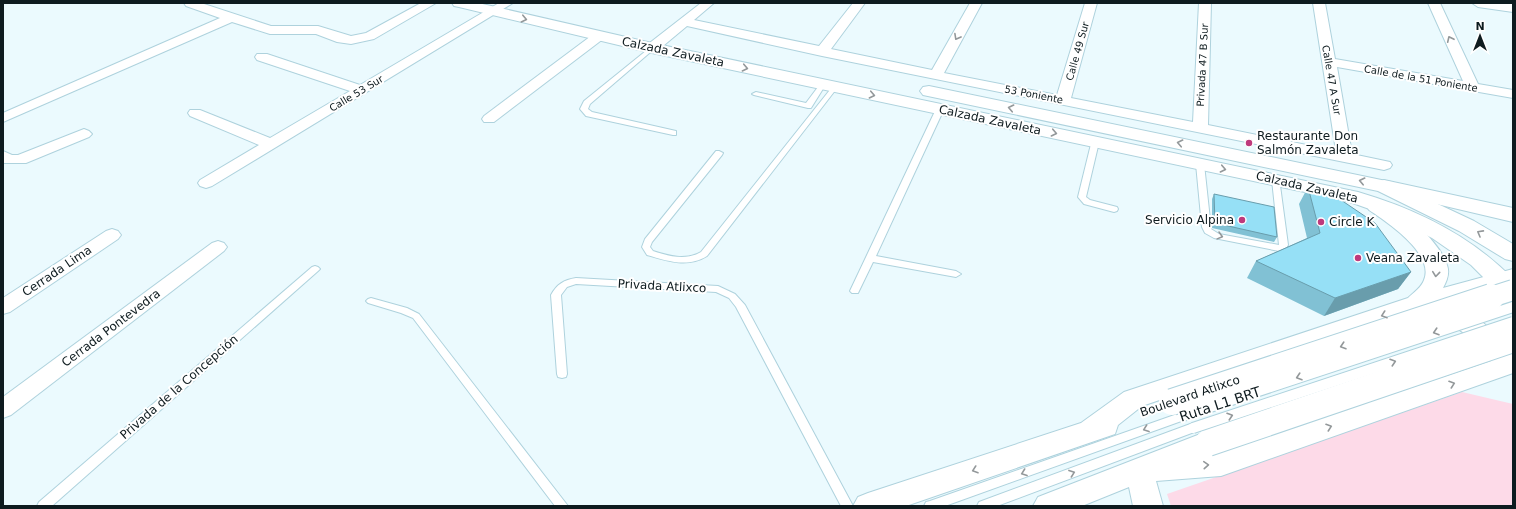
<svg xmlns="http://www.w3.org/2000/svg" width="1516" height="509" font-family="'DejaVu Sans',sans-serif">
<rect width="100%" height="100%" fill="#ebfafe"/>
<polygon fill="#fddae8" points="1462,392 1513,404 1513,506 1171,506 1167,494"/>
<g fill="none" stroke-linecap="round" stroke-linejoin="round">
<g stroke="#aed2dd" stroke-width="2">
<g id="lane">
<polygon points="652,46 655,48 654,49 590,104 588,109 592,112 676,131 676,135 673,135 586,116 580,109 584,101"/>
<polygon points="823,82 826,84 811,108 808,108 754,95 752,94 756,92 806,103 821,83"/>
<path d="M835,85L838,87L837,88L707,256C688,268 667,261 647,255L642,247L645,239L716,151H719L723,153L722,155L652,242L650,247L653,251C668,256 686,261 701,252L833,86Z"/>
<polygon points="937,107 943,107 944,109 876,256 956,271 961,274 956,277 873,262 858,293 852,293 850,291"/>
<polygon points="1092,140 1098,140 1099,142 1086,197 1090,200 1117,207 1118,209 1117,211 1114,212 1084,204 1078,197"/>
<polygon points="1197,162 1203,162 1204,164 1211,229 1219,234 1279,245 1272,180 1276,178 1279,178 1288,245 1285,250 1279,251 1214,238 1205,233 1202,227 1196,164"/>
<polygon points="315,266 318,267 320,269 318,271 52,506 37,506 39,502 312,267"/>
<path d="M576,278L718,286L735,294L745,305L853,506H841L736,307L729,298L716,292L576,284L567,287L561,295L567,374L566,377L562,378L558,377L557,374L551,295C557,284 564,280 576,278Z"/>
<polygon points="371,298 407,308 419,314 568,506 555,506 413,318 401,313 368,303 366,301 368,299"/>
<polygon points="1183,412 1187,413 1188,416 1187,419 945,506 924,506 926,502 930,501"/>
<polygon points="1193,423 1197,425 1199,428 1197,431 997,506 977,506 979,502"/>
</g>
</g>
<g stroke="#aed2dd" stroke-width="2">
<g id="street">
<polygon points="184,3 201,3 271,26 318,26 351,36 366,33 421,3 436,3 374,39 351,44 337,42 316,34 270,34 232,22 3,122 3,113 220,18 186,6"/>
<polygon points="499,3 513,3 212,186 206,188 200,186 198,183 200,180 259,145 190,116 188,113 190,110 200,110 270,138 350,91 257,60 255,57 257,54 267,54 360,85"/>
<polygon points="701,3 714,3 694,20 819,46 853,3 865,3 831,49 932,70 970,3 982,3 944,73 1057,95 1085,3 1097,3 1071,98 1193,122 1199,3 1211,3 1208,125 1336,151 1313,3 1325,3 1335,59 1463,81 1428,3 1440,3 1478,84 1513,90 1513,98 1337,67 1352,154 1390,162 1392,165 1390,168 1384,170 822,56 687,26 657,51 647,51 645,48 647,45"/>
<polygon points="1472,3 1513,4 1513,12 1478,7"/>
<polygon points="599,32 603,33 605,36 603,39 494,122 484,122 482,119 484,116 595,33"/>
<polygon points="84,129 89,131 92,134 89,137 26,163 3,163 3,151 12,155 18,155"/>
<polygon points="112,229 118,231 121,235 118,239 10,312 3,314 3,298 106,231"/>
<polygon points="218,241 224,243 227,247 224,251 11,415 3,418 3,397 212,243"/>
</g>
</g>
<g stroke="#aed2dd" stroke-width="2">
<g id="secondary">
<path d="M452,3H478L652,43L1358,192C1416,209 1470,235 1513,279V301L1505,299L1471,265L1432,238L1389,216L1347,201L652,53L459,7L454,6Z"/>
<polygon points="929,86 1391,182 1474,221 1513,244 1513,261 1505,259 1459,231 1378,191 923,95 920,91 923,87"/>
</g>
</g>
<g stroke="#aed2dd" stroke-width="2">
<g id="primary">
<polygon points="1384,180 1513,208 1513,222 1377,190 1374,186 1377,182"/>
<path d="M1376,199C1399,204 1440,242 1447,265C1450,273 1447,281 1443,288L1513,269V285L1423,310L1142,406L1118,425L1115,434L906,506H853L858,497L868,493L1081,423L1124,392L1408,298C1413,293 1422,287 1424,280C1435,254 1387,222 1369,210L1366,205L1369,200Z"/>
<path d="M1444,304C1472,313 1494,325 1506,352L1504,356L1513,353V373L1221,476L1156,481L1163,506H1133L1129,487L1082,506H1033L1038,497L1208,431L1218,435L1222,443L1218,451L1215,452H1221L1491,361L1485,359C1478,346 1471,337 1458,329C1449,324 1437,322 1432,313L1436,307Z"/>
</g>
</g>
<use href="#lane" fill="#fff" fill-rule="evenodd"/>
<use href="#street" fill="#fff" fill-rule="evenodd"/>
<use href="#secondary" fill="#fff" fill-rule="evenodd"/>
<use href="#primary" fill="#fff" fill-rule="evenodd"/>
<g stroke="#aed2dd" stroke-width="12" stroke-linecap="butt">
<g id="lane-bridge">
<polyline points="1183,416 1513,307"/>
<polyline points="1193,428 1513,322"/>
</g>
</g>
<g stroke="#aed2dd" stroke-width="22" stroke-linecap="butt">
<polyline id="primary-bridge-far1" points="1488,298 1513,290"/>
</g>
<g stroke="#aed2dd" stroke-width="28" stroke-linecap="butt">
<g id="primary-bridge">
<polyline points="1172,402 1491,297"/>
<polyline points="1208,443 1513,339"/>
</g>
</g>
<use href="#lane-bridge" stroke="#fff" stroke-width="10"/>
<use href="#primary-bridge-far1" stroke="#fff" stroke-width="20"/>
<use href="#primary-bridge" stroke="#fff" stroke-width="26"/>
</g>
<g fill="#81c1d4">
<polygon points="1308,187 1411,272 1398,289 1324,316 1247,278 1256,261 1307,238 1299,204"/>
<polygon points="1214,194 1277,237 1274,242 1212,228 1212,199"/>
</g>
<polygon fill="#699dac" points="1411,272 1398,289 1324,316 1335,298"/>
<g fill="#96e0f6" stroke="#699dac">
<polygon points="1308,187 1341,200 1375,223 1411,272 1335,298 1256,261 1320,233"/>
<polygon points="1214,194 1274,207 1277,237 1215,223"/>
</g>
<defs><path id="oneway-chevron" d="M-2-3.5L2.5 0L-2 3.5" fill="none" stroke-width="1.6" stroke-linecap="round" stroke-linejoin="round"/></defs>
<g stroke="#93989a">
<use href="#oneway-chevron" transform="translate(524 19) rotate(13)"/>
<use href="#oneway-chevron" transform="translate(957 37) rotate(119)"/>
<use href="#oneway-chevron" transform="translate(1450 39) rotate(-115)"/>
<use href="#oneway-chevron" transform="translate(745 68) rotate(12)"/>
<use href="#oneway-chevron" transform="translate(872 95) rotate(12)"/>
<use href="#oneway-chevron" transform="translate(1011 108) rotate(-168)"/>
<use href="#oneway-chevron" transform="translate(1054 133) rotate(12)"/>
<use href="#oneway-chevron" transform="translate(1180 143) rotate(-168)"/>
<use href="#oneway-chevron" transform="translate(1223 169) rotate(12)"/>
<use href="#oneway-chevron" transform="translate(1362 181) rotate(-167)"/>
<use href="#oneway-chevron" transform="translate(1480 233) rotate(-151)"/>
<use href="#oneway-chevron" transform="translate(1220 236) rotate(15)"/>
<use href="#oneway-chevron" transform="translate(1436 274) rotate(96)"/>
<use href="#oneway-chevron" transform="translate(1384 315) rotate(161)"/>
<use href="#oneway-chevron" transform="translate(1436 332) rotate(162)"/>
<use href="#oneway-chevron" transform="translate(1343 346) rotate(162)"/>
<use href="#oneway-chevron" transform="translate(1393 362) rotate(-18)"/>
<use href="#oneway-chevron" transform="translate(1299 377) rotate(162)"/>
<use href="#oneway-chevron" transform="translate(1452 384) rotate(-19)"/>
<use href="#oneway-chevron" transform="translate(1230 416) rotate(-18)"/>
<use href="#oneway-chevron" transform="translate(1329 427) rotate(-19)"/>
<use href="#oneway-chevron" transform="translate(1146 429) rotate(160)"/>
<use href="#oneway-chevron" transform="translate(1206 465) rotate(-4)"/>
<use href="#oneway-chevron" transform="translate(975 470) rotate(161)"/>
<use href="#oneway-chevron" transform="translate(1024 473) rotate(160)"/>
<use href="#oneway-chevron" transform="translate(1072 473) rotate(-20)"/>
</g>
<g fill="#be397c" stroke="#fff" stroke-width="1.5">
<circle cx="1249" cy="143" r="4"/>
<circle cx="1242" cy="220" r="4"/>
<circle cx="1321" cy="222" r="4"/>
<circle cx="1358" cy="258" r="4"/>
</g>
<g text-anchor="middle" stroke-width="4" stroke-linejoin="round" paint-order="stroke">
<g font-size="10" fill="#0e1b1f" stroke="#fff">
<text transform="translate(1077 51) rotate(-74)" y="4">Calle 49 Sur</text>
<text transform="translate(1202 65) rotate(-87)" y="4">Privada 47 B Sur</text>
<text transform="translate(1421 78) rotate(10)" y="4">Calle de la 51 Poniente</text>
<text transform="translate(1332 80) rotate(80)" y="4">Calle 47 A Sur</text>
<text transform="translate(356 93) rotate(-31)" y="4">Calle 53 Sur</text>
<text transform="translate(1034 94) rotate(11)" y="4">53 Poniente</text>
</g>
<g font-size="12" fill="#0e1b1f" stroke="#fff">
<text transform="translate(673 52) rotate(12)" y="4">Calzada Zavaleta</text>
<text transform="translate(990 120) rotate(12)" y="4">Calzada Zavaleta</text>
<text transform="translate(1307 187) rotate(13)" y="4">Calzada Zavaleta</text>
<text transform="translate(57 271) rotate(-34)" y="4">Cerrada Lima</text>
<text transform="translate(662 286) rotate(3)" y="4">Privada Atlixco</text>
<text transform="translate(111 328) rotate(-37)" y="4">Cerrada Pontevedra</text>
<text transform="translate(179 387) rotate(-41)" y="4">Privada de la Concepción</text>
<text transform="translate(1190 396) rotate(-19)" y="4">Boulevard Atlixco</text>
</g>
<g font-size="12" fill="#0e1b1f" stroke="#fff" text-anchor="start">
<text x="1257" y="140">Restaurante Don<tspan x="1257" dy="14">Salmón Zavaleta</tspan></text>
<text x="1234" y="224" text-anchor="end">Servicio Alpina</text>
<text x="1329" y="226">Circle K</text>
<text x="1366" y="262">Veana Zavaleta</text>
</g>
<g font-size="14" fill="#0e1b1f" stroke="#fff">
<text transform="translate(1220 404) rotate(-18)" y="5">Ruta L1 BRT</text>
</g>
</g>
<rect width="1516" height="509" fill="none" stroke="#0e1b1f" stroke-width="8"/>
<g transform="translate(1480 36)" stroke="#ffffff" stroke-width="3" paint-order="stroke">
<path d="M0-3L7 15L0 10L-7 15Z" fill="#0e1b1f"/>
<text y="-6" font-size="11" font-weight="bold" text-anchor="middle" fill="#0e1b1f">N</text>
</g>
</svg>
